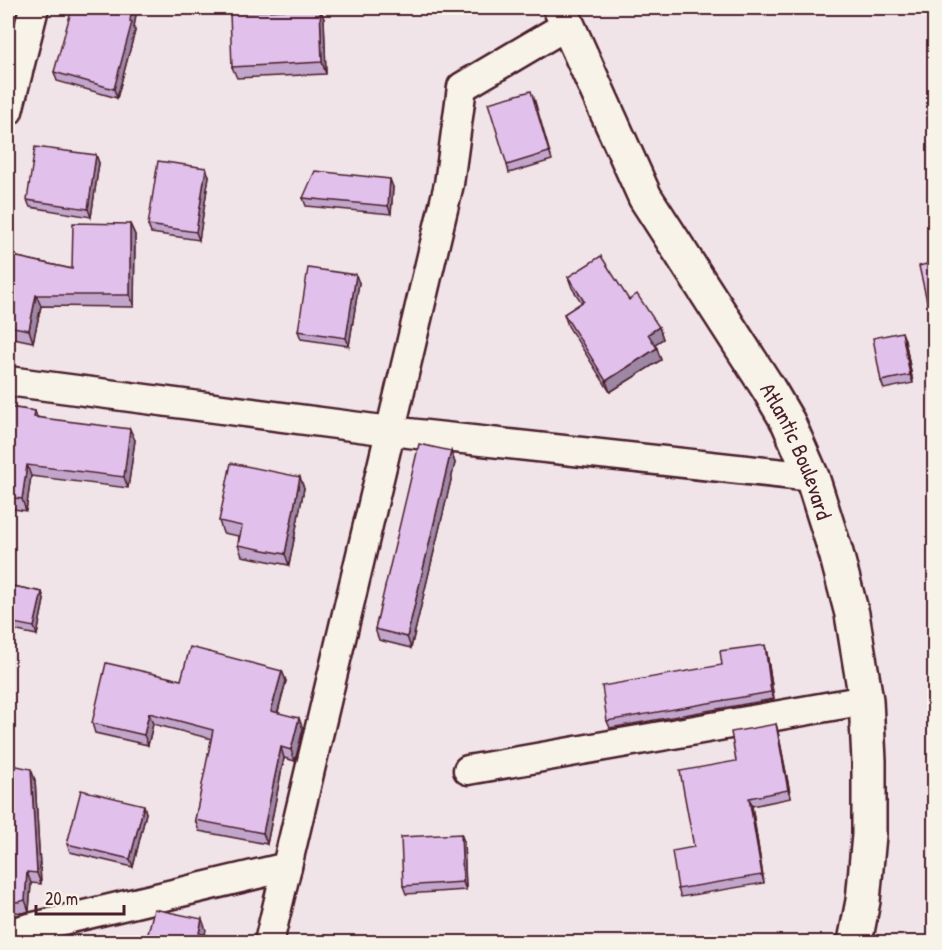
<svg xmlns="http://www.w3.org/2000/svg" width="942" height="950" font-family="'Patrick Hand',sans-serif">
<rect width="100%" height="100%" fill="#f0e4e9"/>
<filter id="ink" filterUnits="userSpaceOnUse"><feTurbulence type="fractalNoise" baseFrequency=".0167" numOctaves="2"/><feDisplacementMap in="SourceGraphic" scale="12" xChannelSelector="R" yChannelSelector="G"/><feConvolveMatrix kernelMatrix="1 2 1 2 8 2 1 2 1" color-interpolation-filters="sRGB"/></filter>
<g filter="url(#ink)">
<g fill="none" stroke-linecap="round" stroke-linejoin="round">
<g stroke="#4a1f2b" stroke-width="33">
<g id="street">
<polyline points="8,111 34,8"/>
<polyline points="8,381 390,431 812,477"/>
<polyline points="468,770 866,700"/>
<polyline points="8,933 287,867"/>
<polyline points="269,942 449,184 462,87 567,25"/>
</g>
</g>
<g stroke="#4a1f2b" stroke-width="38">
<g id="secondary">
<path id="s1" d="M560,8L645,197L768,388L788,422L812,477L836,553L852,614L866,700L869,761V835L863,901L855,942"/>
</g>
</g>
<use href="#street" stroke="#f7f3e8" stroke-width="28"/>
<use href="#secondary" stroke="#f7f3e8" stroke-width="33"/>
</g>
<g fill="#c2a5cb" stroke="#4a1f2b" stroke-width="1.5">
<polygon points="84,8 137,8 134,27 135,31 117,98 57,81 54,72"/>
<polygon points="320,8 324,19 326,74 237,78 232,67"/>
<polygon points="534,98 552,160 509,173 507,165"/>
<polygon points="96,155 99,163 91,217 30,207 27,200"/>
<polygon points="209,176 199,240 151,233 148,225"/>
<polygon points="393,187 391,214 306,206 303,198"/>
<polygon points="130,224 135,235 134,307 41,306 33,342 8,337 8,255 72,269"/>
<polygon points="568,277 629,300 659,327 663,339 654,344 661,360 610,392 568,326 564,314 582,303 572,288"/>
<polygon points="359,283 349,346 301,339 298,331"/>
<polygon points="905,340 913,383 884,389 881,381"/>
<polygon points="8,407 35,411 37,417 135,440 128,488 31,476 26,511 8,508"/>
<polygon points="451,451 455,463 411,648 379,640 375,629"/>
<polygon points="304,488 289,565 242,556 238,545 239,536 223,533 219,521"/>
<polygon points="8,585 42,592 44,600 37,635 8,629"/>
<polygon points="767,653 774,699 610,728 607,721 722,665"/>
<polygon points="282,671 286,681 278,712 303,729 295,761 284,758 267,844 199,831 195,820 212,739 153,724 148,745 95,733 92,723 181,680"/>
<polygon points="776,724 778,732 791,798 752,806 764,883 681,897 678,889 694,847 736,761"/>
<polygon points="8,764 35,780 41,884 31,883 29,911 23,913 8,911"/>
<polygon points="146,813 133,867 70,852 67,844"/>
<polygon points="461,834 464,842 466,890 406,894 403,886"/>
</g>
<g fill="#9e86a5" stroke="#4a1f2b" stroke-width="1.5">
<polygon points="132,8 137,8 134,27 135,31 117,98 114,89"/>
<polygon points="320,8 324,19 326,74 322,62"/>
<polygon points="96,155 99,163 91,217 88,209"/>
<polygon points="206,168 209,176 199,240 196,232"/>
<polygon points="390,179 393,187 391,214 388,206"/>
<polygon points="130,224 135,235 134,307 130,295"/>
<polygon points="356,275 359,283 349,346 346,338"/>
<polygon points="36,295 41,306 33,342 29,330"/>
<polygon points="659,327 663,339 652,346 648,334"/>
<polygon points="902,332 905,340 913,383 910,375"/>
<polygon points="657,348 661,360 610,392 606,381"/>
<polygon points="130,429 135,440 128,488 124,477"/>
<polygon points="451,451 455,463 411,648 407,637"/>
<polygon points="27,465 31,476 26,511 22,499"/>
<polygon points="300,477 304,488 289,565 285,554"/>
<polygon points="42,592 44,600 37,635 34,627"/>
<polygon points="765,645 767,653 774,699 771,692"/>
<polygon points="282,671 286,681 275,721 271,711"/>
<polygon points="149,713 153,724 148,745 144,735"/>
<polygon points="299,718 303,729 295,761 291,750"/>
<polygon points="776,724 778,732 791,798 788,790"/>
<polygon points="281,747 284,758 267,844 263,833"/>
<polygon points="31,769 35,780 41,884 37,873"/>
<polygon points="749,798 752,806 764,883 762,875"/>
<polygon points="144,805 146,813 133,867 130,859"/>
<polygon points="461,834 464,842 466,890 463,882"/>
<polygon points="27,872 31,883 29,911 25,900"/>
<polygon points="202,919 206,930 203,942 199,933"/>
</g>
<g fill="#e1c0ec" stroke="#4a1f2b" stroke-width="1.5">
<polygon points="72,8 77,8 83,9 84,8 132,8 130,21 132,22 114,89 54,72"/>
<polygon points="320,8 322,62 232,67 230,13"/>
<polygon points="531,91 549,152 507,165 488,103"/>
<polygon points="35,147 96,155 88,209 27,200"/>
<polygon points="158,161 206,168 196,232 148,225"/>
<polygon points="315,171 390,179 388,206 303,198"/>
<polygon points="73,223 130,224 130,295 36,295 29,330 8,326 8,255 72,269"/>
<polygon points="601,256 629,300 637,294 659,327 648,334 657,348 606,381 564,314 584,301 568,277"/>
<polygon points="934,262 934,332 919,266"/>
<polygon points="308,268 356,275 346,338 298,331"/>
<polygon points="902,332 910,375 881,381 873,338"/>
<polygon points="8,407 35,411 34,417 130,429 124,477 27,465 22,499 8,497"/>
<polygon points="419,444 451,451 407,637 375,629"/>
<polygon points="231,463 300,477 285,554 238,545 242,526 219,521"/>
<polygon points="8,585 42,592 34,627 8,622"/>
<polygon points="765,645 771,692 607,721 602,686 722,665 720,651"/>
<polygon points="190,647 282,671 271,711 299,718 291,750 281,747 263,833 195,820 213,730 149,713 144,735 92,723 106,663 181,680"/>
<polygon points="776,724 788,790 749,798 762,875 678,889 672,851 694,847 680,771 736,761 731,732"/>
<polygon points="8,764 31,769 37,873 27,872 25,900 19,902 8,901"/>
<polygon points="81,790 144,805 130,859 67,844"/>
<polygon points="461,834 463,882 403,886 401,837"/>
<polygon points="154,909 202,919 199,933 219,938 218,942 146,942"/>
</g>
</g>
<g text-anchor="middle" stroke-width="6" stroke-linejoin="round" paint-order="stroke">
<g font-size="22" fill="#4a1f2b" stroke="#f7f3e8">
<text dy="8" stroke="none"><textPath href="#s1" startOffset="504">Atlantic Boulevard</textPath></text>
</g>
</g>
<rect width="942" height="950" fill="none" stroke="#f7f3e8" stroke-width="30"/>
<rect x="15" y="15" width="912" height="920" fill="none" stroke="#4a1f2b" stroke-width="2" filter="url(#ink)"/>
<path d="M36 905v9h88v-9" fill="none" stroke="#4a1f2b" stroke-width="3"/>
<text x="45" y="905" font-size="18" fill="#4a1f2b" stroke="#f7f3e8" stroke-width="4.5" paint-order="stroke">20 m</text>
</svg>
